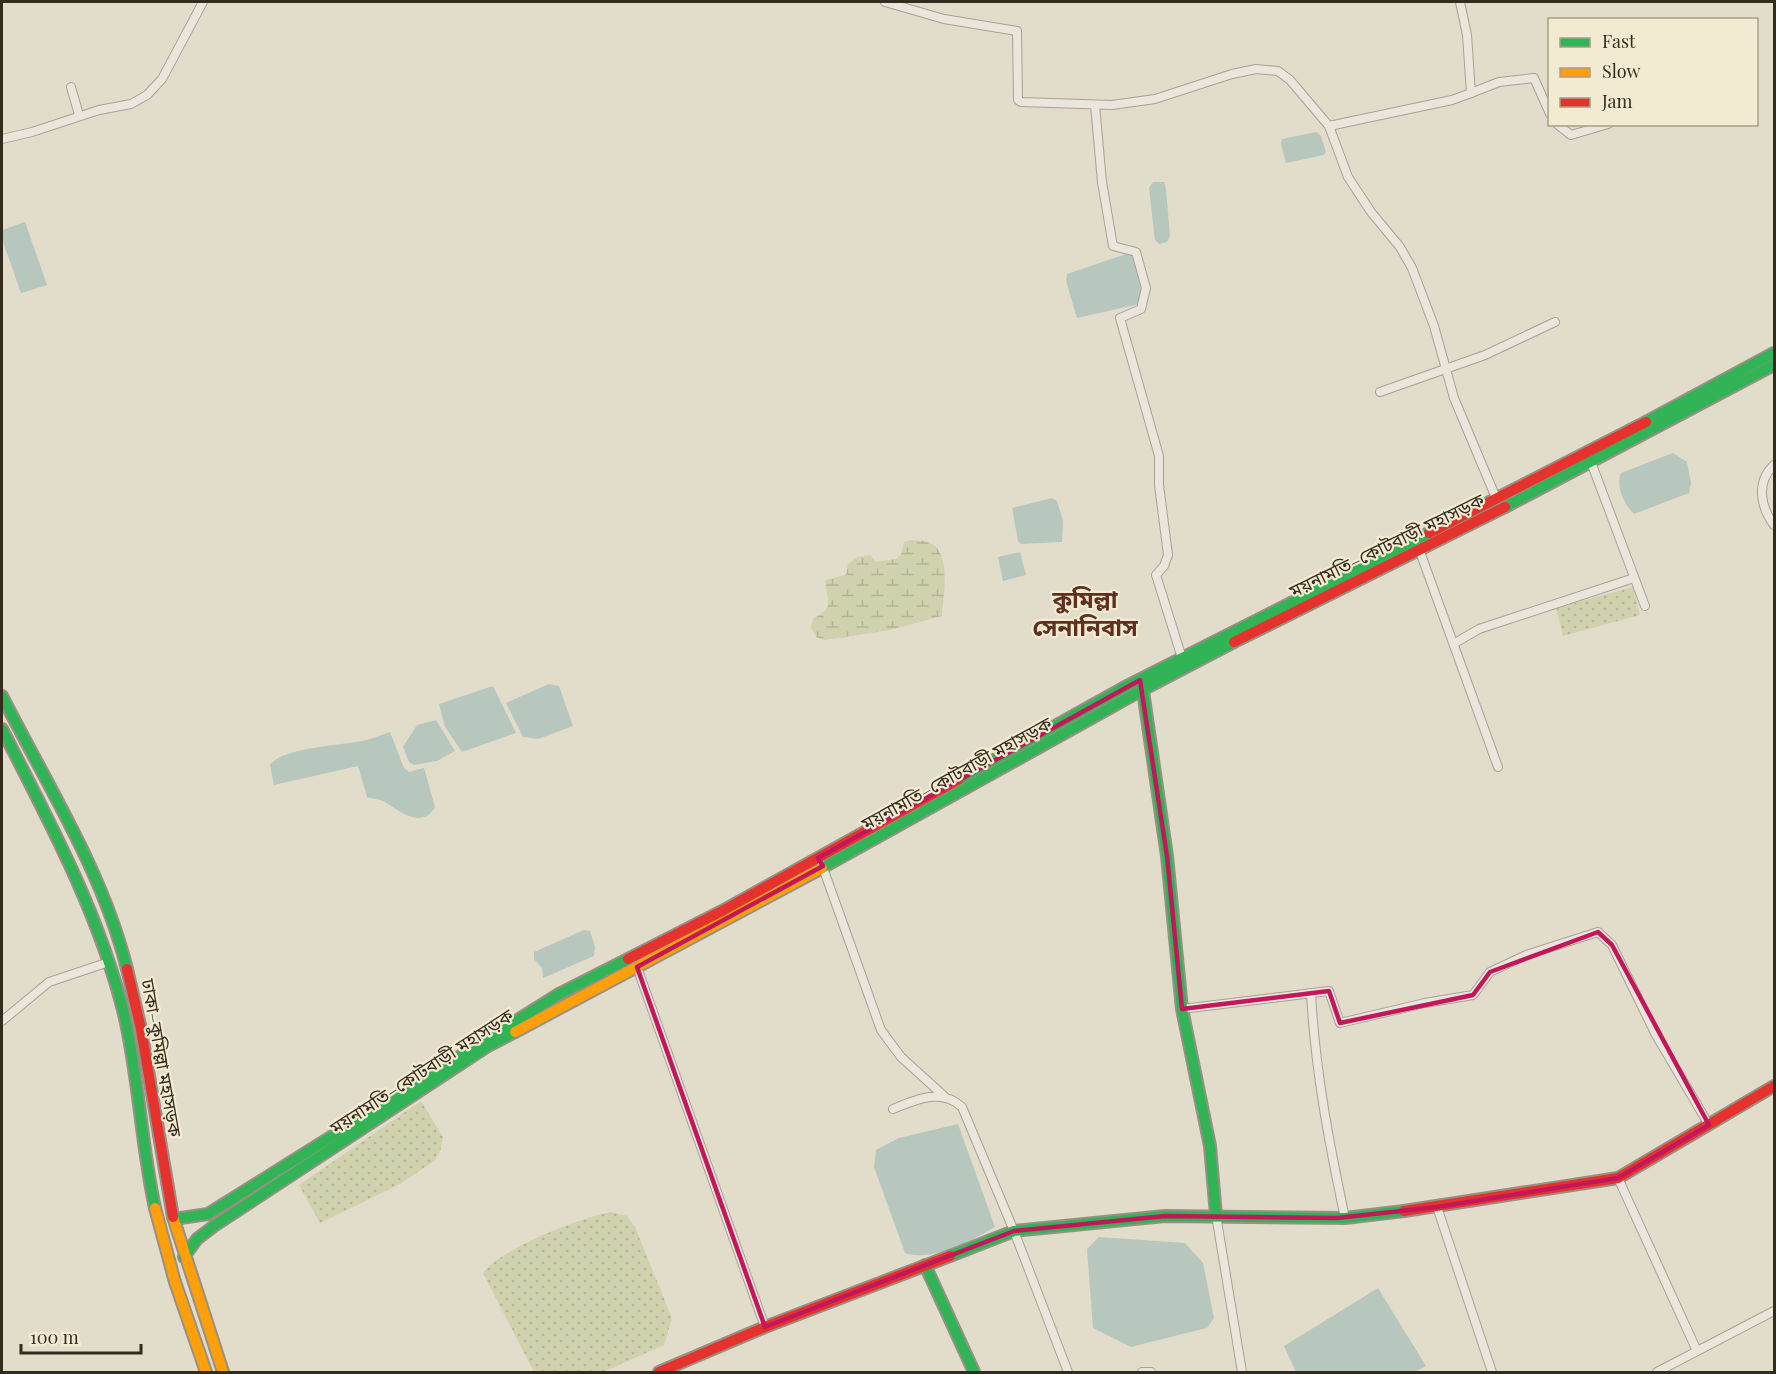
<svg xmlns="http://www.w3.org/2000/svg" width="1776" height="1374" font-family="'Playfair Display','Noto Sans Bengali',serif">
<defs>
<pattern id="green-dots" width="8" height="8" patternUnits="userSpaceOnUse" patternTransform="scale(1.5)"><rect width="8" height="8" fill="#d0d2ae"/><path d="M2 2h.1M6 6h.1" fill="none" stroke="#b3b495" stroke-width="1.8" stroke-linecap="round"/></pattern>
<pattern id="wetland-marsh" width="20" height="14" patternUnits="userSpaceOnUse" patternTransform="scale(1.5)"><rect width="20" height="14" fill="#d0d2ae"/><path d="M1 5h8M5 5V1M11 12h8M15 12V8" fill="none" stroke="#b3b495"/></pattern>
</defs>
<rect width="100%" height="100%" fill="#e2dccb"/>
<g fill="url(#green-dots)">
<polygon points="1633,587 1640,615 1563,636 1556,608"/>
<polygon points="421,1101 443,1137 440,1152 434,1161 400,1184 320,1223 299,1185"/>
<path d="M611,1212L627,1216L635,1227L672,1318L664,1345L603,1372H534L483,1273C501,1248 580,1218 611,1212Z"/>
</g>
<path fill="url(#wetland-marsh)" d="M910,540C916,541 924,540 929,542C953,553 943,597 942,616L890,630L825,640L816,637L811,627L813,619C836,605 827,604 825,580L846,575L848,564L858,557L870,555L876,562L896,559L901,554L904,542Z"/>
<g fill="#b7c7bd">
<polygon points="1316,132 1321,136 1326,152 1324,155 1286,163 1281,144 1282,139"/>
<polygon points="1153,182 1164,182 1166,189 1170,236 1167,242 1159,244 1155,240 1149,188"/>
<polygon points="25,222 47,285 21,293 2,239 2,230"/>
<polygon points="1126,254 1132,256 1135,260 1142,295 1139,304 1077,318 1066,281 1067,274"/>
<path d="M1673,453L1687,462L1691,483L1689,493L1634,514C1625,505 1615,486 1621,473Z"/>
<polygon points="1052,498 1057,501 1063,521 1062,542 1021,544 1018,541 1012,508"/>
<polygon points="1020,552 1026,575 1003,581 998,557"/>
<polygon points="549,684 559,686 573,726 538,739 523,737 506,703"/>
<polygon points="493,686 516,733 462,752 445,727 439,704"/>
<polygon points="436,720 455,751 437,761 414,765 409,762 403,747 417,725"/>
<path d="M390,732L404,768L409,772L424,768L435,807C422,830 399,811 385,802C380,799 373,799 367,797L358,766L274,785L270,765C281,748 342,745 362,741C371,739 381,735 390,732Z"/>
<polygon points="584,930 590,931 595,947 594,956 543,978 542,968 534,959 534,952"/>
<path d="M958,1124L995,1227C971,1241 932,1262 905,1253L874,1167L876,1150L899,1138Z"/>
<polygon points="1099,1237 1185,1243 1203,1263 1214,1318 1207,1328 1131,1347 1093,1328 1087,1249"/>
<polygon points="1378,1288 1426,1366 1415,1372 1296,1372 1284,1346"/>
</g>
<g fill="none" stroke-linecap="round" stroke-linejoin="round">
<g stroke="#a7a195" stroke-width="10">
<g id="street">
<polyline points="885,2 944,19 1017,31 1018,100 1021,102 1112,105 1155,99 1232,74 1256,69 1278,71 1290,80 1329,126 1348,177 1371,212 1400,247 1412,268 1434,326 1454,398 1496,498"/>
<polyline points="71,87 79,115"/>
<polyline points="1471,93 1499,82 1534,78 1550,114"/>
<polyline points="1095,105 1102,182 1113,246 1136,252 1146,288 1141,309 1120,318 1159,456 1159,485 1168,555 1164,566 1156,575 1182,658"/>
<polyline points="1557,124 1571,135 1608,124"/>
<polyline points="1329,126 1452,100 1471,93 1467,35 1460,2"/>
<polyline points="2,139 32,132 99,110 131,104 147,95 162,79 203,2"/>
<polyline points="1380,392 1485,355 1555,322"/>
<polyline points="1591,462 1645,606"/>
<path d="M1774,465C1756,482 1760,506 1774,525"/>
<polyline points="1419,549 1498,767"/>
<polyline points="1455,643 1479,629 1634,578"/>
<polyline points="822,865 881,1030 901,1057 944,1096"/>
<polyline points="637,967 765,1327"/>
<path d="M1311,993C1315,1069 1329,1143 1345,1218"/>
<polyline points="1182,1009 1329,991 1340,1023 1425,1003 1473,995 1490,972 1526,955 1598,932 1612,945 1656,1035 1709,1125"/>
<polyline points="2,1021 49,982 109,962"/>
<path d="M893,1109C917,1099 942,1088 962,1107L1014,1231L1068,1372"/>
<polyline points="1618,1178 1697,1351"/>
<polyline points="1437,1207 1492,1372"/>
<polyline points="1216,1215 1242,1372"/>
<polyline points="1142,1372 1151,1372"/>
<polyline points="1657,1372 1774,1311"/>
</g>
</g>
<g stroke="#979084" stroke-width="14">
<g id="fast">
<polyline points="1646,422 1774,353"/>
<polyline points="1505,507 1774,365"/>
<polyline points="1142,684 1167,856 1182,1009 1210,1146 1216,1215"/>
<path d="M2,696C47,785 103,872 127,969"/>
<path d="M2,729C49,821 99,913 124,1014C139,1078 141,1144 155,1208"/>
<polyline points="958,780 1123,688 1429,533"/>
<polyline points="822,868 1144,689 1234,642"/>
<polyline points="174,1219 208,1214 559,994 628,959"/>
<polyline points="950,1256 1014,1231 1165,1216 1345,1218 1404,1211"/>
<polyline points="184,1257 197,1239 214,1226 488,1046 515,1032"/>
<polyline points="925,1265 974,1372"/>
</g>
</g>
<g stroke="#979084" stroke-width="14">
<g id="slow">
<polyline points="515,1032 822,868"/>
<polyline points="155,1208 175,1282 206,1372"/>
<polyline points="173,1217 223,1372"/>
</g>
</g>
<g stroke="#979084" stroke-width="14">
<g id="jam">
<polyline points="1429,533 1646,422"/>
<polyline points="1234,642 1505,507"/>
<polyline points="628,959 724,910 958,780"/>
<polyline points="127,969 141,1029 173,1217"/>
<polyline points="1404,1211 1618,1178 1774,1086"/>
<polyline points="659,1372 765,1327 950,1256"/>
</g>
</g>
<use href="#street" stroke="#eae6dc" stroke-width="8"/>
<use href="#fast" stroke="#30b455" stroke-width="10"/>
<use href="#slow" stroke="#ff9f0a" stroke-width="10"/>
<use href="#jam" stroke="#e5322d" stroke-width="10"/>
</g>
<path fill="none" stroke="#c2185b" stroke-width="4.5" stroke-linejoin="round" d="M1140,680L1167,856L1182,1009L1329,991L1340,1023L1473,995L1490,972L1598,932L1612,945L1709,1125L1618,1178L1437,1207L1337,1218L1165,1216L1014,1231L765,1327L637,967L823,866L818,858Z"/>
<g text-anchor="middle" stroke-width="4.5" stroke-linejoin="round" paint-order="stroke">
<g font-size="18" fill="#352a1e" stroke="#f3ebd1">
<text transform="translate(1387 546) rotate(-26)" y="6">ময়নামতি–কোটবাড়ী মহাসড়ক</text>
<text transform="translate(957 774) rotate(-29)" y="6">ময়নামতি–কোটবাড়ী মহাসড়ক</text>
<text transform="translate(161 1058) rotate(80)" y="6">ঢাকা–কুমিল্লা মহাসড়ক</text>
<text transform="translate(422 1072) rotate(-33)" y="6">ময়নামতি–কোটবাড়ী মহাসড়ক</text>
</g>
<g font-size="24" font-weight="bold" fill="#5f2f1f" stroke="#f3ebd1">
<text x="1085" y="608">কুমিল্লা<tspan x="1085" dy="28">সেনানিবাস</tspan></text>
</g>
</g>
<rect width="1776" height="1374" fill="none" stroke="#352a1e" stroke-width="6"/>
<rect x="1548" y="18" width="210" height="108" fill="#f3ebd1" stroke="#a79e89" stroke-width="1.5"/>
<rect x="1560" y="38" width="30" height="9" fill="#30b455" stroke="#a79e89" stroke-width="1.5"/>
<text x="1602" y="48" font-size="18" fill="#352a1e">Fast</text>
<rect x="1560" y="68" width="30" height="9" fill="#ff9f0a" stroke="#a79e89" stroke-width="1.5"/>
<text x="1602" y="78" font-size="18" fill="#352a1e">Slow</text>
<rect x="1560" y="98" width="30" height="9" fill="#e5322d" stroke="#a79e89" stroke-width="1.5"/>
<text x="1602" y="108" font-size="18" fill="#352a1e">Jam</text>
<path d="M21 1344v9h120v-9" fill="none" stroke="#352a1e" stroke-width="3"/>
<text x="30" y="1344" font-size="18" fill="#352a1e" stroke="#f3ebd1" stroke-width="4.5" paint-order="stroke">100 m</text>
</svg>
